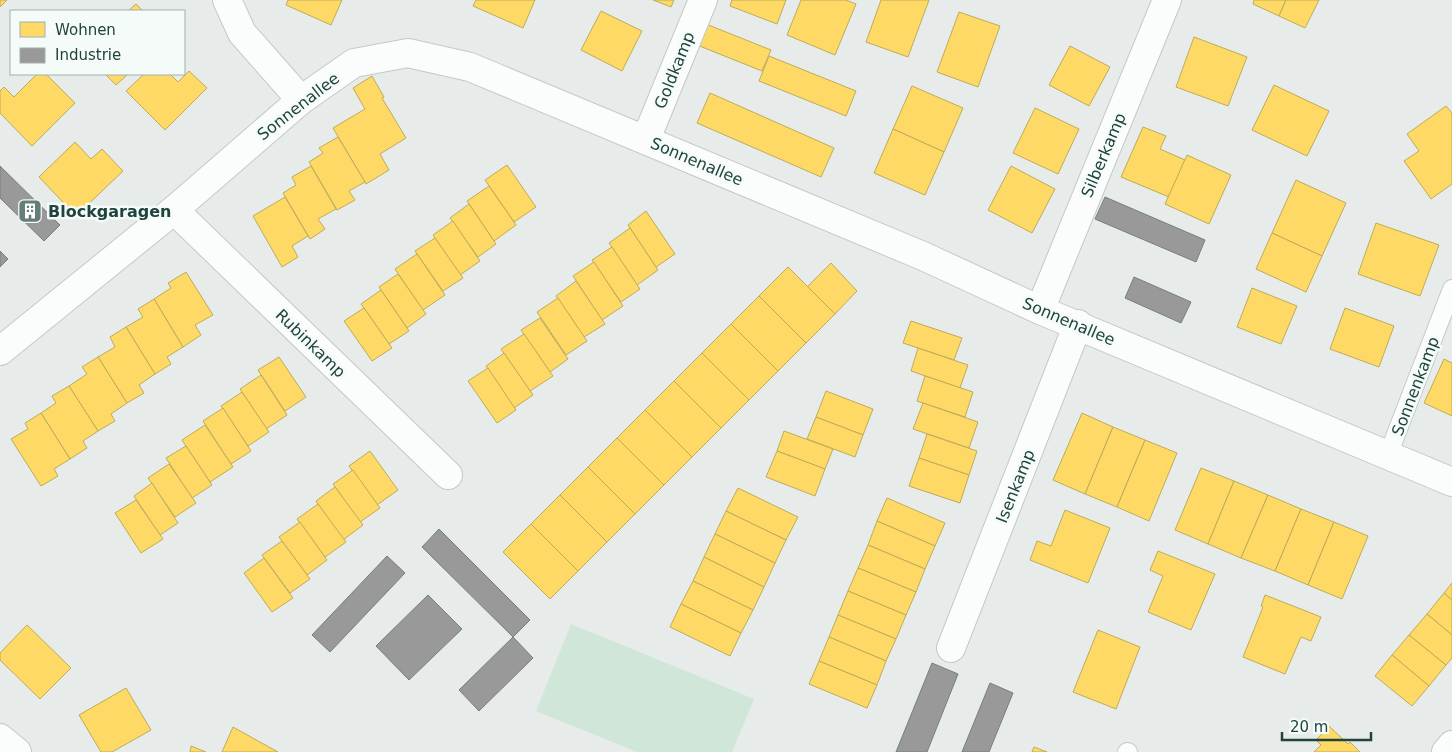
<svg xmlns="http://www.w3.org/2000/svg" width="1452" height="752" font-family="'DejaVu Sans',sans-serif">
<rect width="100%" height="100%" fill="#e7ecea"/>
<polygon fill="#cfe6d8" points="571,624 754,699 732,752 637,752 536,711"/>
<g fill="#ffd966" stroke="#bcac5a">
<polygon points="0,0 7,0 0,7"/>
<polygon points="288,0 342,0 331,25 286,5"/>
<polygon points="476,0 535,0 523,28 473,6"/>
<polygon points="653,0 674,0 671,7"/>
<polygon points="732,0 786,0 777,24 730,6"/>
<polygon points="801,0 846,0 856,4 835,55 787,35"/>
<polygon points="881,0 929,0 908,57 866,42"/>
<polygon points="1254,0 1286,0 1279,16 1253,4"/>
<polygon points="1286,0 1319,0 1305,28 1279,16"/>
<polygon points="136,4 143,11 128,11"/>
<polygon points="601,11 642,31 622,71 581,50"/>
<polygon points="959,12 1000,26 978,87 937,72"/>
<polygon points="706,24 771,50 762,71 697,45"/>
<polygon points="1194,37 1247,57 1228,106 1176,87"/>
<polygon points="1070,46 1110,67 1089,106 1049,85"/>
<polygon points="769,56 856,91 846,116 759,81"/>
<polygon points="189,71 207,88 165,130 126,91 144,74 170,74 178,82"/>
<polygon points="37,74 46,74 75,103 32,146 0,113 0,91 4,87 14,97"/>
<polygon points="105,74 125,74 127,75 116,85"/>
<polygon points="372,76 384,97 382,98 406,138 380,154 389,170 366,184 333,128 365,109 353,88"/>
<polygon points="1274,85 1329,111 1307,156 1252,130"/>
<polygon points="912,86 963,108 944,152 893,129"/>
<polygon points="710,93 834,148 821,177 697,123"/>
<polygon points="1446,106 1452,113 1452,184 1431,199 1404,161 1419,151 1407,134"/>
<polygon points="1035,108 1079,129 1058,174 1013,153"/>
<polygon points="1143,127 1166,136 1160,149 1185,160 1169,197 1121,177"/>
<polygon points="893,129 944,152 925,195 874,173"/>
<polygon points="338,137 365,182 349,191 355,200 337,210 309,162 323,153 319,148"/>
<polygon points="75,142 91,159 102,149 123,171 76,216 39,177"/>
<polygon points="1187,155 1231,175 1209,224 1165,204"/>
<polygon points="507,165 536,207 514,222 485,180"/>
<polygon points="311,166 336,209 318,219 325,229 310,239 283,193 296,185 292,177"/>
<polygon points="1011,166 1055,189 1032,233 988,210"/>
<polygon points="1296,180 1346,203 1322,256 1272,233"/>
<polygon points="489,186 516,225 494,241 467,201"/>
<polygon points="285,197 308,236 292,246 298,257 282,267 253,216"/>
<polygon points="469,204 496,244 478,257 450,218"/>
<polygon points="646,211 675,254 656,267 628,225"/>
<polygon points="453,221 480,261 460,275 433,235"/>
<polygon points="1376,223 1439,245 1420,296 1358,274"/>
<polygon points="630,228 658,270 637,285 609,243"/>
<polygon points="1272,233 1322,256 1306,292 1256,269"/>
<polygon points="435,238 463,278 443,291 415,251"/>
<polygon points="612,247 640,289 621,302 592,260"/>
<polygon points="417,254 445,295 423,310 395,269"/>
<polygon points="594,262 623,306 602,320 573,276"/>
<polygon points="831,263 857,291 835,314 807,287"/>
<polygon points="788,267 835,314 806,343 759,296"/>
<polygon points="186,272 213,315 195,325 201,335 183,347 154,299 171,288 168,283"/>
<polygon points="398,274 426,314 407,328 379,287"/>
<polygon points="576,281 605,324 584,337 556,296"/>
<polygon points="1252,288 1297,306 1281,344 1237,327"/>
<polygon points="381,290 409,331 389,344 361,304"/>
<polygon points="759,296 806,343 778,371 731,324"/>
<polygon points="558,298 587,341 566,355 537,312"/>
<polygon points="154,299 183,347 167,357 171,364 155,374 126,327 143,317 138,309"/>
<polygon points="364,308 392,348 372,361 344,321"/>
<polygon points="1345,308 1394,326 1379,367 1330,349"/>
<polygon points="540,318 568,359 550,372 521,330"/>
<polygon points="911,321 962,338 954,360 903,343"/>
<polygon points="731,324 778,371 749,400 702,353"/>
<polygon points="126,327 155,374 139,385 144,393 127,403 98,357 115,347 110,337"/>
<polygon points="524,334 553,376 530,391 501,349"/>
<polygon points="918,348 968,365 960,388 911,371"/>
<polygon points="504,353 533,395 514,408 486,366"/>
<polygon points="702,353 749,400 721,428 674,381"/>
<polygon points="98,357 127,403 111,414 115,421 98,431 69,386 87,374 82,367"/>
<polygon points="279,357 306,397 285,411 258,370"/>
<polygon points="1444,359 1452,363 1452,416 1424,403"/>
<polygon points="488,368 516,410 497,423 468,381"/>
<polygon points="261,375 287,415 266,429 240,389"/>
<polygon points="925,376 973,392 965,417 917,401"/>
<polygon points="674,381 721,428 692,457 645,410"/>
<polygon points="69,386 98,431 83,441 87,448 70,459 41,413 56,403 52,396"/>
<polygon points="826,391 873,409 863,435 816,417"/>
<polygon points="242,392 269,432 248,446 221,406"/>
<polygon points="923,403 978,422 969,448 913,429"/>
<polygon points="223,408 251,451 231,464 203,421"/>
<polygon points="645,410 692,457 664,485 617,438"/>
<polygon points="41,413 70,459 54,469 58,476 41,486 11,439 28,429 25,423"/>
<polygon points="1082,413 1113,427 1085,494 1053,480"/>
<polygon points="816,417 863,435 855,457 807,439"/>
<polygon points="205,425 233,467 210,482 182,440"/>
<polygon points="1113,427 1145,440 1117,507 1085,494"/>
<polygon points="784,431 833,449 825,469 777,451"/>
<polygon points="927,434 977,451 969,475 919,458"/>
<polygon points="617,438 664,485 635,514 588,467"/>
<polygon points="1145,440 1177,453 1149,521 1117,507"/>
<polygon points="186,446 212,485 192,498 166,458"/>
<polygon points="370,451 398,490 377,505 349,466"/>
<polygon points="777,451 825,469 815,496 766,477"/>
<polygon points="919,458 969,475 960,503 909,486"/>
<polygon points="169,464 196,503 175,517 148,478"/>
<polygon points="588,467 635,514 607,542 560,495"/>
<polygon points="1201,468 1234,481 1208,544 1175,530"/>
<polygon points="353,470 380,508 360,522 333,484"/>
<polygon points="1234,481 1268,495 1241,558 1208,544"/>
<polygon points="152,483 178,523 160,535 134,496"/>
<polygon points="335,487 363,525 343,540 316,501"/>
<polygon points="738,488 798,517 786,540 726,511"/>
<polygon points="560,495 607,542 578,571 531,524"/>
<polygon points="1268,495 1301,509 1275,571 1241,558"/>
<polygon points="887,498 945,523 935,546 877,521"/>
<polygon points="136,500 163,539 141,553 115,513"/>
<polygon points="318,504 346,542 325,557 297,519"/>
<polygon points="1301,509 1334,522 1308,585 1275,571"/>
<polygon points="1065,510 1110,528 1088,583 1030,560 1037,541 1051,546"/>
<polygon points="726,511 786,540 775,563 715,534"/>
<polygon points="877,521 935,546 925,569 868,545"/>
<polygon points="300,522 327,560 307,575 279,537"/>
<polygon points="1334,522 1368,536 1342,599 1308,585"/>
<polygon points="531,524 578,571 550,599 503,552"/>
<polygon points="715,534 775,563 764,587 704,557"/>
<polygon points="282,541 310,579 290,593 262,555"/>
<polygon points="868,545 925,569 916,592 858,568"/>
<polygon points="1158,551 1215,574 1191,630 1148,612 1163,576 1150,570"/>
<polygon points="704,557 764,587 753,610 693,581"/>
<polygon points="264,558 293,598 272,612 244,573"/>
<polygon points="858,568 916,592 906,615 848,591"/>
<polygon points="693,581 753,610 741,633 681,604"/>
<polygon points="1452,583 1452,600 1444,593"/>
<polygon points="848,591 906,615 896,639 838,615"/>
<polygon points="1444,593 1452,600 1452,635 1427,614"/>
<polygon points="1265,595 1321,617 1311,641 1301,637 1285,674 1243,657 1263,607 1261,606"/>
<polygon points="681,604 741,633 730,656 670,627"/>
<polygon points="1427,614 1452,635 1452,658 1446,665 1409,635"/>
<polygon points="838,615 896,639 886,661 829,637"/>
<polygon points="27,625 71,668 40,699 0,660 0,653"/>
<polygon points="1098,630 1140,647 1116,709 1073,692"/>
<polygon points="1409,635 1446,665 1429,686 1392,655"/>
<polygon points="829,637 886,661 877,685 819,661"/>
<polygon points="1392,655 1429,686 1412,706 1375,676"/>
<polygon points="819,661 877,685 867,708 809,684"/>
<polygon points="126,688 151,730 112,752 101,752 79,715"/>
<polygon points="1329,726 1348,744 1350,742 1360,752 1314,752 1321,745 1316,740"/>
<polygon points="233,727 278,752 222,752"/>
<polygon points="191,746 206,752 190,752"/>
<polygon points="1034,747 1047,752 1032,752"/>
</g>
<g fill="#999" stroke="#757f7e">
<polygon points="0,166 60,225 44,241 0,198"/>
<polygon points="1105,197 1205,240 1196,262 1095,219"/>
<polygon points="0,251 8,259 0,267"/>
<polygon points="1134,277 1191,302 1181,323 1125,298"/>
<polygon points="439,529 530,620 513,637 422,547"/>
<polygon points="387,556 405,573 330,652 312,635"/>
<polygon points="428,595 462,629 409,680 376,646"/>
<polygon points="513,637 533,658 479,711 459,690"/>
<polygon points="932,663 958,674 927,752 896,752"/>
<polygon points="990,683 1013,693 989,752 962,752"/>
</g>
<g fill="none" stroke-linecap="round" stroke-linejoin="round">
<g stroke="#c4c9c8" stroke-width="20">
<g id="service">
<polyline points="1388,455 1452,289"/>
<polyline points="1127,752 1128,752"/>
</g>
</g>
<g stroke="#c4c9c8" stroke-width="30">
<g id="minor">
<polyline points="227,0 242,33 301,100"/>
<polyline points="646,139 703,0"/>
<polyline points="174,210 448,475"/>
<polyline points="1040,310 1167,0"/>
<polyline points="0,351 174,210 301,100 354,63 408,53 470,67 923,256 1040,310 1452,482"/>
<polyline points="951,648 1078,324"/>
<polyline points="0,738 17,752"/>
<polyline points="1446,752 1452,745"/>
</g>
</g>
<use href="#service" stroke="#fbfcfc" stroke-width="18"/>
<use href="#minor" stroke="#fbfcfc" stroke-width="28"/>
</g>
<defs>
<g id="building-square" transform="scale(1.25)"><rect x="-9" y="-9" width="18" height="18" rx="4" fill="#667e7a" stroke="#f5fbf9"/><path d="M-4-6H4V6H1V3H-1V6H-4ZM-2.5-4.3h1.7v1.8h-1.7ZM.8-4.3h1.7v1.8H.8ZM-2.5-1h1.7V.8h-1.7ZM.8-1h1.7V.8H.8Z" fill="#fff"/></g>
</defs>
<g fill-rule="evenodd">
<use href="#building-square" x="30" y="211"/>
</g>
<g text-anchor="middle" stroke-width="5" stroke-linejoin="round" paint-order="stroke">
<g font-size="16" fill="#21433e" stroke="#f5fbf9">
<text transform="translate(674 70) rotate(-68)" y="6">Goldkamp</text>
<text transform="translate(298 106) rotate(-38)" y="6">Sonnenallee</text>
<text transform="translate(1103 155) rotate(-67)" y="6">Silberkamp</text>
<text transform="translate(697 161) rotate(23)" y="6">Sonnenallee</text>
<text transform="translate(1069 321) rotate(23)" y="6">Sonnenallee</text>
<text transform="translate(311 343) rotate(44)" y="6">Rubinkamp</text>
<text transform="translate(1415 386) rotate(-69)" y="6">Sonnenkamp</text>
<text transform="translate(1015 486) rotate(-68)" y="6">Isenkamp</text>
</g>
<g font-size="16" font-weight="bold" fill="#21433e" stroke="#f5fbf9" text-anchor="start">
<text x="48" y="217">Blockgaragen</text>
</g>
</g>
<rect x="10" y="10" width="175" height="65" fill="#f5fbf9" stroke="#a0b1ae"/>
<rect x="20" y="22" width="25" height="15" fill="#ffd966" stroke="#a0b1ae"/>
<text x="55" y="35" font-size="15" fill="#21433e">Wohnen</text>
<rect x="20" y="48" width="25" height="15" fill="#999999" stroke="#a0b1ae"/>
<text x="55" y="60" font-size="15" fill="#21433e">Industrie</text>
<path d="M1282 732v8h89v-8" fill="none" stroke="#21433e" stroke-width="2.5"/>
<text x="1290" y="732" font-size="15" fill="#21433e" stroke="#f5fbf9" stroke-width="4" paint-order="stroke">20 m</text>
</svg>
